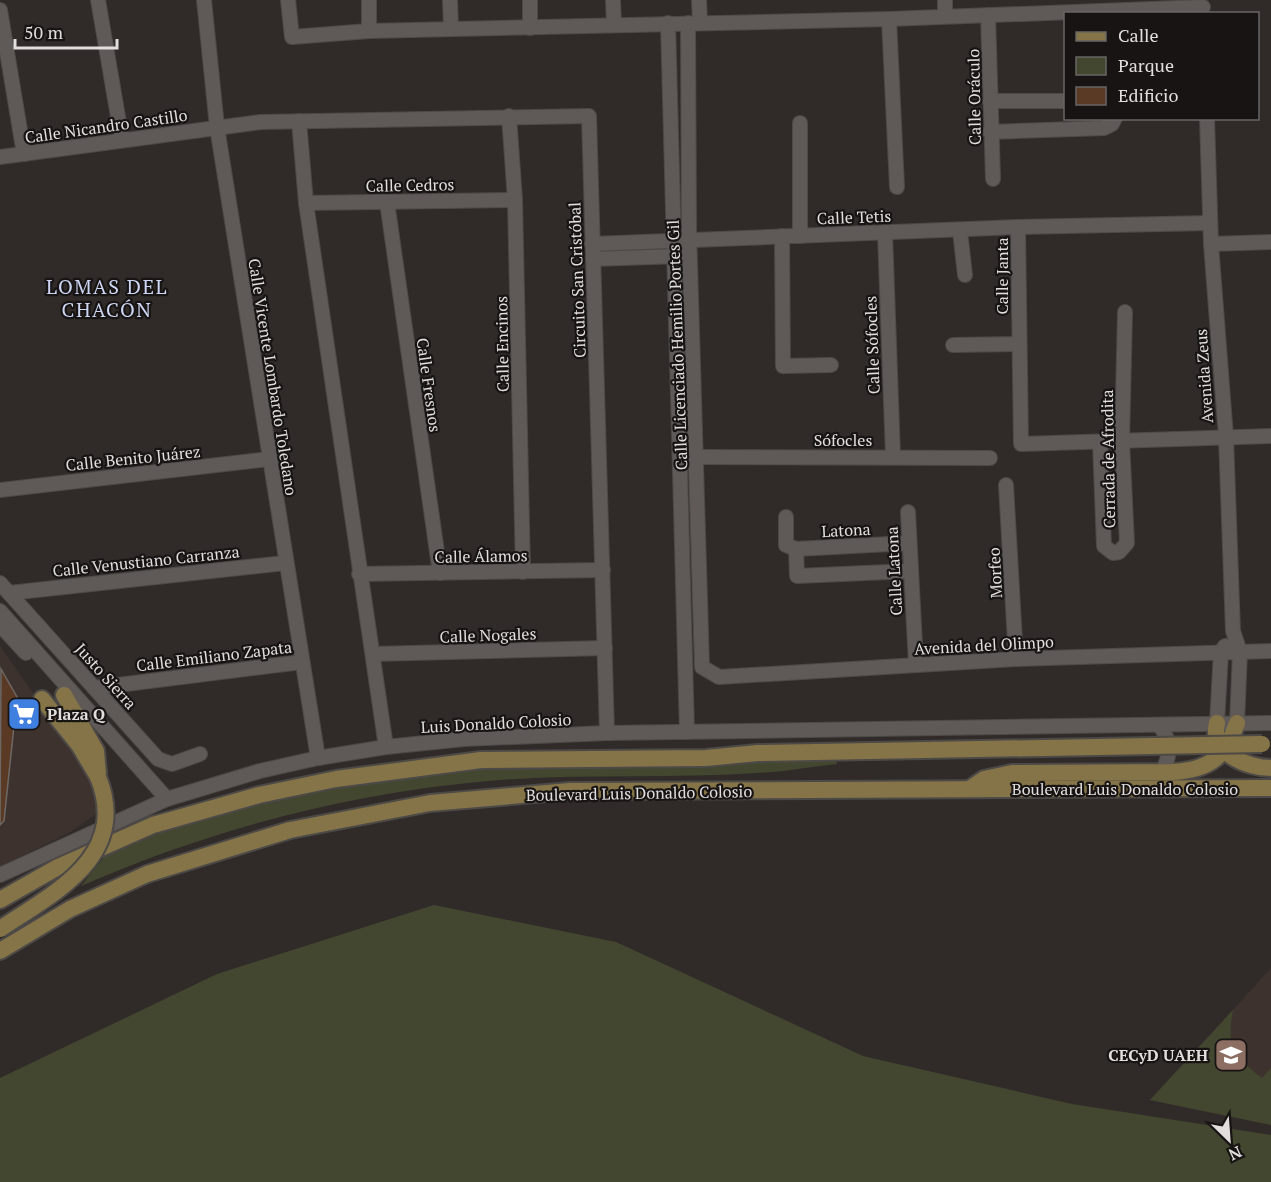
<svg xmlns="http://www.w3.org/2000/svg" width="1271" height="1182" font-family="'PT Serif',serif">
<rect width="100%" height="100%" fill="#302b29"/>
<g fill="#3d322d">
<polygon points="0,646 95,781 100,811 72,831 0,867"/>
<polygon points="1271,968 1271,1125 1150,1100 1233,1010"/>
</g>
<g fill="#434730">
<path d="M758,759L836,760L837,764C810,767 783,772 756,773C667,779 577,773 488,781C348,793 209,830 81,886L104,857L171,828L259,803L343,783L488,767Z"/>
<polygon points="434,905 616,942 863,1056 1072,1104 1271,1135 1271,1182 0,1182 0,1078 217,974"/>
<path d="M1233,1010C1226,1047 1234,1056 1262,1078L1271,1068V1125L1150,1100Z"/>
</g>
<polygon fill="#5a3a24" stroke="#6d6865" stroke-width="1.5" points="1,669 17,697 4,821 0,825"/>
<g fill="none" stroke-linecap="round" stroke-linejoin="round">
<g stroke="#4c4947" stroke-width="16">
<g id="minor">
<polyline points="98,0 122,140"/>
<polyline points="204,0 217,127 318,758"/>
<polyline points="288,0 292,37 369,31 889,19 1203,7"/>
<polyline points="369,0 369,31"/>
<polyline points="450,0 451,29"/>
<polyline points="613,0 614,25"/>
<polyline points="699,0 700,22"/>
<polyline points="945,0 945,16"/>
<polyline points="0,10 24,154"/>
<polyline points="988,15 993,179"/>
<polyline points="889,19 897,187"/>
<polyline points="668,23 687,732"/>
<polyline points="688,23 689,231 702,667 719,677 1016,659 1271,651"/>
<polyline points="530,28 530,0"/>
<polyline points="990,101 1066,101"/>
<polyline points="509,116 515,200 523,572"/>
<polyline points="1207,118 1211,244 1226,437 1233,631 1240,652 1237,723"/>
<polyline points="299,121 306,203 386,747"/>
<polyline points="800,123 800,236"/>
<polyline points="990,132 1104,128 1112,124 1115,118"/>
<polyline points="0,157 261,122 589,116 607,733"/>
<polyline points="387,202 440,573"/>
<polyline points="306,203 515,200"/>
<polyline points="1018,227 1021,444 1271,436"/>
<polyline points="960,231 965,275"/>
<polyline points="885,233 893,456"/>
<polyline points="782,236 783,366 831,365"/>
<polyline points="592,244 1018,227 1210,223"/>
<polyline points="1211,244 1271,242"/>
<polyline points="593,259 681,256"/>
<polyline points="953,345 1019,344"/>
<polyline points="1100,442 1104,546 1113,553 1119,552 1127,543 1122,441 1125,312"/>
<polyline points="696,457 990,458"/>
<polyline points="1006,485 1016,659"/>
<polyline points="0,490 269,459"/>
<polyline points="908,512 916,664"/>
<polyline points="786,517 786,545 796,549 909,543"/>
<polyline points="796,549 797,576 911,571"/>
<polyline points="359,574 603,570"/>
<polyline points="0,583 158,759 172,764 200,754"/>
<polyline points="9,593 285,563"/>
<polyline points="0,611 167,799"/>
<polyline points="0,625 26,653"/>
<polyline points="373,654 605,648"/>
<polyline points="94,688 302,662"/>
<polyline points="1217,723 1221,652 1225,646"/>
<path d="M1159,725C1171,740 1171,756 1162,772"/>
<polyline points="0,875 167,799 260,771 318,758 386,747 464,739 607,733 1271,723"/>
</g>
</g>
<g stroke="#4c4947" stroke-width="20">
<g id="major">
<polyline points="64,695 96,751 98,773"/>
<polyline points="42,699 79,745 98,777"/>
<path d="M1217,723C1209,753 1248,768 1271,768"/>
<path d="M971,788L984,779L1012,773L1172,772C1209,770 1225,758 1237,723"/>
<polyline points="0,900 58,867 153,825 259,795 336,779 481,760 706,758 758,753"/>
<polyline points="0,951 70,909 147,874 290,830 430,803 570,791 1271,788"/>
</g>
</g>
<use href="#minor" stroke="#5f5a58" stroke-width="14"/>
<use href="#major" stroke="#857447" stroke-width="16"/>
<g stroke="#4c4947" stroke-width="20" stroke-linecap="butt">
<g id="major-bridge">
<polyline points="758,753 1262,744"/>
<path d="M0,929C55,892 130,856 98,777"/>
</g>
</g>
<use href="#major-bridge" stroke="#857447" stroke-width="16"/>
</g>
<defs>
<g id="supermarket-square" transform="scale(1.725)"><rect x="-9" y="-9" width="18" height="18" rx="4" fill="#3f7fe0" stroke="#171413"/><path d="M-6-5.5h2.5l.6 2H6L4.5 2H-2.5L-4.4-4H-6ZM-1.5 3.2a1.3 1.3 0 1 0 .1 0ZM3 3.2a1.3 1.3 0 1 0 .1 0Z" fill="#fff"/></g>
<g id="university-square" transform="scale(1.725)"><rect x="-9" y="-9" width="18" height="18" rx="4" fill="#8d6e63" stroke="#171413"/><path d="M0-5L7-2L0 1L-7-2ZM-4 1L0 2.5L4 1V4Q0 6-4 4Z" fill="#fff"/></g>
</defs>
<g fill-rule="evenodd">
<use href="#supermarket-square" x="24" y="714"/>
<use href="#university-square" x="1231" y="1055"/>
</g>
<g text-anchor="middle" stroke-width="4.5" stroke-linejoin="round" paint-order="stroke">
<g font-size="16" fill="#e1dedd" stroke="#171413">
<text transform="translate(974 97) rotate(-91)" y="6">Calle Oráculo</text>
<text transform="translate(106 126) rotate(-8)" y="6">Calle Nicandro Castillo</text>
<text transform="translate(410 185) rotate(-1)" y="6">Calle Cedros</text>
<text transform="translate(854 217) rotate(-2)" y="6">Calle Tetis</text>
<text transform="translate(1002 276) rotate(-90)" y="6">Calle Janta</text>
<text transform="translate(577 280) rotate(-92)" y="6">Circuito San Cristóbal</text>
<text transform="translate(502 344) rotate(-91)" y="6">Calle Encinos</text>
<text transform="translate(677 345) rotate(-92)" y="6">Calle Licenciado Hemilio Portes Gil</text>
<text transform="translate(872 345) rotate(-92)" y="6">Calle Sófocles</text>
<text transform="translate(1204 376) rotate(-94)" y="6">Avenida Zeus</text>
<text transform="translate(273 377) rotate(81)" y="6">Calle Vicente Lombardo Toledano</text>
<text transform="translate(429 385) rotate(82)" y="6">Calle Fresnos</text>
<text x="843" y="446">Sófocles</text>
<text transform="translate(133 458) rotate(-6)" y="6">Calle Benito Juárez</text>
<text transform="translate(1108 459) rotate(-91)" y="6">Cerrada de Afrodita</text>
<text transform="translate(846 530) rotate(-3)" y="6">Latona</text>
<text transform="translate(481 556) rotate(-1)" y="6">Calle Álamos</text>
<text transform="translate(146 561) rotate(-6)" y="6">Calle Venustiano Carranza</text>
<text transform="translate(894 571) rotate(-93)" y="6">Calle Latona</text>
<text transform="translate(995 573) rotate(-93)" y="6">Morfeo</text>
<text transform="translate(488 635) rotate(-2)" y="6">Calle Nogales</text>
<text transform="translate(984 645) rotate(-3)" y="6">Avenida del Olimpo</text>
<text transform="translate(214 656) rotate(-7)" y="6">Calle Emiliano Zapata</text>
<text transform="translate(106 676) rotate(48)" y="6">Justo Sierra</text>
<text transform="translate(496 723) rotate(-3)" y="6">Luis Donaldo Colosio</text>
<text x="1125" y="795">Boulevard Luis Donaldo Colosio</text>
<text transform="translate(639 793) rotate(-1)" y="6">Boulevard Luis Donaldo Colosio</text>
</g>
<g font-size="16" font-weight="bold" fill="#e1dedd" stroke="#171413" text-anchor="start">
<text x="47" y="720">Plaza Q</text>
<text x="1208" y="1061" text-anchor="end">CECyD UAEH</text>
</g>
<g font-size="20" letter-spacing="1.5" fill="#cdd7f3" stroke="#171413">
<text x="107" y="294">LOMAS DEL<tspan x="107" dy="23">CHACÓN</tspan></text>
</g>
</g>
<rect x="1064" y="12" width="195" height="108" fill="#171413" stroke="#686564" stroke-width="1.5"/>
<rect x="1076" y="32" width="30" height="9" fill="#857447" stroke="#686564" stroke-width="1.5"/>
<text x="1118" y="42" font-size="18" fill="#e1dedd">Calle</text>
<rect x="1076" y="57" width="30" height="18" fill="#434730" stroke="#686564" stroke-width="1.5"/>
<text x="1118" y="72" font-size="18" fill="#e1dedd">Parque</text>
<rect x="1076" y="87" width="30" height="18" fill="#5a3a24" stroke="#686564" stroke-width="1.5"/>
<text x="1118" y="102" font-size="18" fill="#e1dedd">Edificio</text>
<g transform="translate(1229 1140) rotate(155)" stroke="#171413" stroke-width="4.5" paint-order="stroke">
<path d="M0-4.5L10 22L0 15L-10 22Z" fill="#e1dedd"/>
<text y="-9" font-size="16" font-weight="bold" text-anchor="middle" fill="#e1dedd">N</text>
</g>
<path d="M15 39v9h102v-9" fill="none" stroke="#e1dedd" stroke-width="3"/>
<text x="24" y="39" font-size="18" fill="#e1dedd" stroke="#171413" stroke-width="4.5" paint-order="stroke">50 m</text>
</svg>
